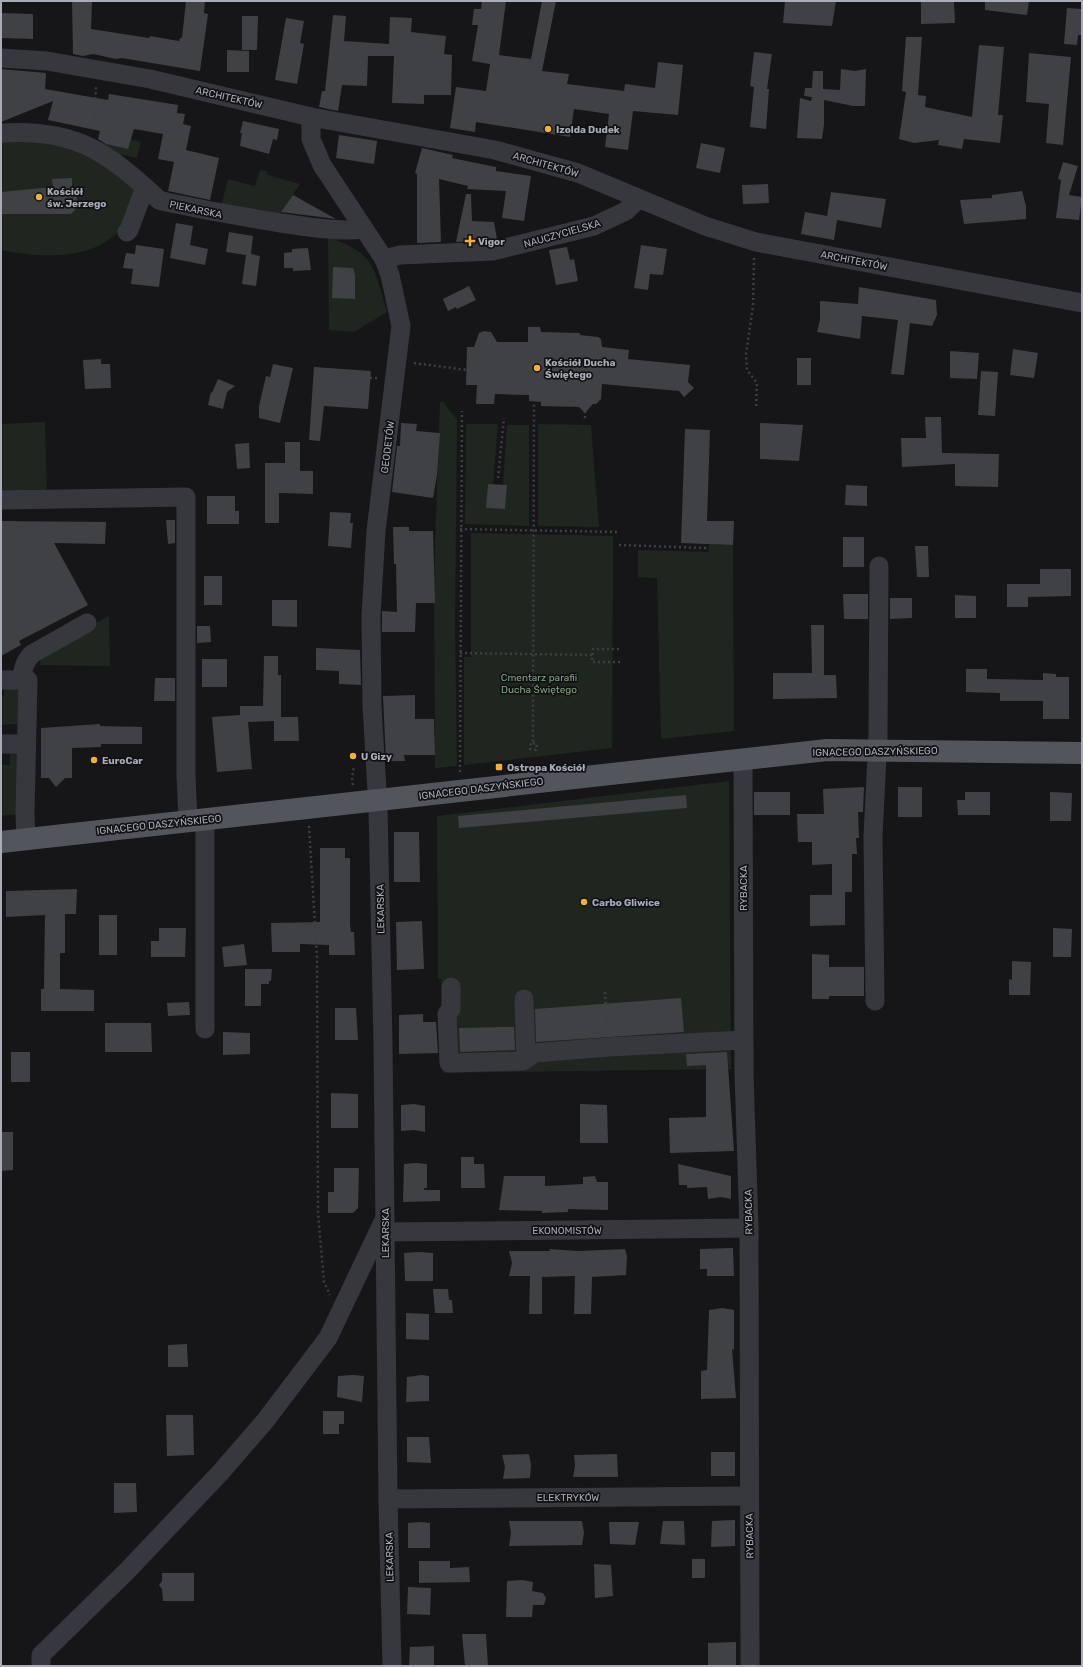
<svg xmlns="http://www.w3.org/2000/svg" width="1083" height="1667" font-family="Rubik,sans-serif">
<rect width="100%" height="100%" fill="#161618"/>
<g fill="#1e261f">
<polygon points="114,135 141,142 137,158 117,154 98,142 112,145"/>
<path d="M1,139L49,140L106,160L138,192C133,203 127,223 119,231C91,261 39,258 1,250Z"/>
<polygon points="260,170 266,171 268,175 300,184 279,215 221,207 228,179 255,186"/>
<path d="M328,237C375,253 374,268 387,312L354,332L329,330Z"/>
<polygon points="440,402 444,402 448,409 457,419 455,625 457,766 435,768 434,573"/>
<polygon points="45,422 47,493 1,494 1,424"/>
<polygon points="466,424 498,424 493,484 488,484 487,508 505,509 507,485 503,485 507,425 529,425 529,526 465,524"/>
<polygon points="538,424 591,425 599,527 538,526"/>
<polygon points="471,533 613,536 612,748 464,765 464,657 471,657"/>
<polygon points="709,544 733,545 734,731 661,739 657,578 638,577 638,550 708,552"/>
<polygon points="109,616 110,666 40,665 41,654"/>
<polygon points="4,686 14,688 20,691 20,721 17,724 1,725 1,696 4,696"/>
<polygon points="10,751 19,753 19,814 1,816 1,765 10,765"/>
<polygon points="729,781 731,1069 443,1073 441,979 438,979 437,816"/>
</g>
<g fill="#404145">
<polygon points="186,1 205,1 204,13 208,14 200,71 122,58 116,59 93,54 83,56 73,54 72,2 92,2 91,29 149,38 150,36 179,41 180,38 182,38"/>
<polygon points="482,1 506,1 499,55 531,59 542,1 556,1 542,71 569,74 567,84 624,91 625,84 655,88 658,62 683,65 678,115 633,111 628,150 605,147 609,114 574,109 570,137 476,122 475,132 450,128 456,87 486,91 490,64 472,61 478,25 472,25 474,9 481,9"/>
<polygon points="785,1 836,1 832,26 783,23"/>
<polygon points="985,1 1029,1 1027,15 985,10"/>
<polygon points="921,2 954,2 955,23 921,24"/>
<polygon points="1067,8 1082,9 1082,35 1078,35 1077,45 1064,44"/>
<polygon points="1,13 33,14 33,39 1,38"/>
<polygon points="333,15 346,16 344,41 389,44 390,17 412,18 411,32 446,36 444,54 452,55 451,95 424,95 424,104 392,103 394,56 368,56 367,86 342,85 338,111 319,107 322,91 325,91"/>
<polygon points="242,16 258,16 257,50 242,50"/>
<polygon points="286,18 304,21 300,43 304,44 297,84 275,80"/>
<polygon points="906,37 922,37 918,95 926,96 925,107 972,117 979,45 1004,47 998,115 1003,115 1000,143 964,139 962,149 938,145 939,140 914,143 899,139 906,92 902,91"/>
<polygon points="227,50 249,51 249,72 227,72"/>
<polygon points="754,52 772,54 767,89 769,89 766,129 750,127 754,87 750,86"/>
<polygon points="1029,53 1071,57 1063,145 1046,143 1049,104 1026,102"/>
<polygon points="1,69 46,73 45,89 108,100 109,94 178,105 177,113 185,114 183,124 191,126 186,150 219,158 210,200 168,191 174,162 158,159 163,134 134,129 128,149 106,144 98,139 100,131 48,120 53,101 1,122"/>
<polygon points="841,69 855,71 866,69 865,106 853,106 824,100 824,125 822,139 797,138 800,98 811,101 812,97 804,96 805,88 812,88 813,71 823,71 823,89 840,90"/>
<polygon points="243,121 279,129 277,140 273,139 269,154 240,146 242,133 240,133"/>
<polygon points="339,135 377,141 374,164 336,158"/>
<polygon points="701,143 725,148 720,173 696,168"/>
<polygon points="422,148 453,155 452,158 496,167 496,171 531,176 524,221 502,218 506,191 467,189 468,186 439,179 441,242 417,243 417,174 415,173"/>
<polygon points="1063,162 1078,166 1069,195 1082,197 1079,220 1056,218 1061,180 1058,179"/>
<polygon points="72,178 72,190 77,193 77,208 71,214 2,214 1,192 53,187 52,179"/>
<polygon points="768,184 769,203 743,204 742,185"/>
<polygon points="1022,191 1026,206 1026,219 964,224 960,200 992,198 992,195"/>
<polygon points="831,192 886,199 881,228 837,220 834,240 801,234 805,212 827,216"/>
<polygon points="466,194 471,194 472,221 494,222 497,239 456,242"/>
<polygon points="293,195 336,219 281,212"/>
<polygon points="176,223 193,226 190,245 208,249 205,265 170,258"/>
<polygon points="229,232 253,236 251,254 260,256 256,286 242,284 246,255 226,252"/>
<polygon points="136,245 164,249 159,287 131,284 133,269 123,268 126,253 135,254"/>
<polygon points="641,245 667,249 663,275 650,274 648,290 634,288"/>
<polygon points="567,247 570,260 574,259 578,281 556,285 549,250"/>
<polygon points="308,248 311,270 293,271 293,268 284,268 284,253 292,252 292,249"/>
<polygon points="333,267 353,268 355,275 355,299 332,298"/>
<polygon points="469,286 476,300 457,309 456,307 448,311 443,299"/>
<polygon points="859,287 936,300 937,315 932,326 910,323 904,375 891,374 898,320 862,316 860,339 817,332 820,320 820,301 858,304"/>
<polygon points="528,327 540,327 541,332 580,333 580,335 598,337 601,339 602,347 629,350 628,359 690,365 688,382 694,388 684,397 679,391 602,384 601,399 596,404 593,404 585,413 579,407 541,406 541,402 529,401 529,395 495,394 494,404 476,404 477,385 466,385 467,347 474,347 479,333 484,331 491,332 497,342 528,342"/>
<polygon points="1013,349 1038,353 1034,378 1010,375"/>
<polygon points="950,351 979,353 977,379 950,378"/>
<rect x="797" y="358" width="14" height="27"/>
<polygon points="101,359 101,364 110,364 111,388 85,389 83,360"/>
<polygon points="273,364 293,368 280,423 259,418 259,406 266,376 270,377"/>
<polygon points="314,367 371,371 368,409 324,406 320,441 309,440"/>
<polygon points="981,371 998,372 995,416 978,415"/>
<polygon points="218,379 235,386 227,392 223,409 208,405 211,392 212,393"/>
<polygon points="925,417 941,417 942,453 999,454 998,487 955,486 955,464 902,467 901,438 926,438"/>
<polygon points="401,423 417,424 416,431 440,433 437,475 433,498 392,492 397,446 400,446"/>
<polygon points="760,423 803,425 799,461 760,459"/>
<polygon points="685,429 710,430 707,521 734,521 733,545 681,543"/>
<polygon points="285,442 300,442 300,471 313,471 313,494 279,493 279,523 265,523 265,463 285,463"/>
<polygon points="249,443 250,468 237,469 235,444"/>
<polygon points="488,484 507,485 505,509 486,508"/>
<polygon points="846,485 867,486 867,506 845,505"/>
<polygon points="207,496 235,496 235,511 239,511 239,524 207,524"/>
<polygon points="330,512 351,513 350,523 353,523 351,548 328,546"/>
<polygon points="166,520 175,520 175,543 168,544"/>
<polygon points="1,521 106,522 105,544 54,543 88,605 19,641 21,645 1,656"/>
<polygon points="393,527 409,527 409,531 433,531 435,603 416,603 415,632 382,632 382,611 397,612 396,564 394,564"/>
<rect x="843" y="537" width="21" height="30"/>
<polygon points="915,546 928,546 929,577 917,577"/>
<polygon points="1040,569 1071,569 1071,596 1028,597 1028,607 1007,607 1007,584 1040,584"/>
<rect x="204" y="576" width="18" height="29"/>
<polygon points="843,594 868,594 868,619 844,619"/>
<polygon points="955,595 976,596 976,618 955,618"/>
<polygon points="890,598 912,598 912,618 890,619"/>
<polygon points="272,600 297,600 297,627 272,626"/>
<polygon points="811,625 824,625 824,675 836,675 837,698 773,699 773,673 812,673"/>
<polygon points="197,626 210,626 211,642 197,643"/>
<polygon points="316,648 360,650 361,685 339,684 339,671 316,670"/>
<polygon points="264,656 278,656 278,675 281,675 281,717 298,717 299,741 274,741 274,721 248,722 252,769 217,772 212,717 240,715 240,706 263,706"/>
<rect x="202" y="659" width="25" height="28"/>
<polygon points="966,669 987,669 987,679 1043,680 1043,673 1056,674 1056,677 1069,677 1069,719 1043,719 1043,701 1000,701 1000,693 966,692"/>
<polygon points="155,678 175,678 175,701 154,701"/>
<polygon points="415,695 415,719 434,719 435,755 404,755 405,761 386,761 383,696"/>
<polygon points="100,724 100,726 142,727 142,744 101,744 101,747 72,748 72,778 65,778 56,787 49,778 41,778 41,728"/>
<polygon points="864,787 863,812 858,812 859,838 856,838 857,854 852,854 852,892 845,892 845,925 810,926 810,895 832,895 832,864 812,865 812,842 798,842 797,814 824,814 823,789"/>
<rect x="898" y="787" width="24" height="30"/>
<rect x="754" y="792" width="36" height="23"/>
<polygon points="965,792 990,792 990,815 958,815 957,800 965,800"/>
<polygon points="1050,792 1072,793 1071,821 1050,821"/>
<polygon points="686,795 687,808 459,828 458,816"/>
<polygon points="394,832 419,832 420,882 394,882"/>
<polygon points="320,848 345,848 345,858 350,858 350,924 351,932 354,932 355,955 329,955 329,945 300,944 300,952 272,952 271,923 320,922"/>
<polygon points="77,889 76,914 65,914 65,953 60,953 60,989 94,990 94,1011 41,1011 41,989 44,989 45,915 6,917 6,891"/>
<rect x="99" y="915" width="18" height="40"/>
<polygon points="422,921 424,969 397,970 396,922"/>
<polygon points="159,928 186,928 185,957 151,957 151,941 159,941"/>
<polygon points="1053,928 1072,929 1071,957 1053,957"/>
<polygon points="244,944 247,965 224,967 222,947"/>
<polygon points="812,954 829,955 829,967 864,967 864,996 829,996 829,999 812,999"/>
<polygon points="1012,961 1031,962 1030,995 1009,995 1009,979 1012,980"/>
<polygon points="245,969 272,969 271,981 269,981 269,984 261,984 261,1006 245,1006"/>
<polygon points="681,998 684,1032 536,1042 535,1009"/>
<polygon points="189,1002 190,1015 168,1016 167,1003"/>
<polygon points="335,1008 356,1008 358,1040 335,1040"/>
<polygon points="423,1014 423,1022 436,1022 438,1053 399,1054 399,1015"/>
<polygon points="105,1023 151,1023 152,1052 105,1052"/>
<polygon points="502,1027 514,1027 515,1050 460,1052 459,1028"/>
<polygon points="223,1032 250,1033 250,1054 223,1055"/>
<rect x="11" y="1052" width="19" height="30"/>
<polygon points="727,1052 734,1151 670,1153 669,1118 706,1117 706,1065 687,1066 686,1054"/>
<polygon points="331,1093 358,1094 358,1128 331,1128"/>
<polygon points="414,1104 425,1106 425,1132 414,1130 401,1131 401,1105"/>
<polygon points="580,1104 607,1105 608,1143 580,1143"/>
<polygon points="1,1132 13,1132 13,1170 1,1171"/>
<polygon points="461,1157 474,1157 474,1164 484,1164 485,1188 461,1188"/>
<polygon points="416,1163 427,1164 427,1188 424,1188 424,1190 440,1190 440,1201 403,1202 404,1164"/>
<polygon points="678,1164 731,1176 731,1199 721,1197 708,1199 707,1187 687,1188 687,1185 679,1185"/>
<polygon points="334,1168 359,1168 358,1208 353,1213 328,1213 328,1192 334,1192"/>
<polygon points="504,1176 545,1176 545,1186 583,1184 583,1177 595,1176 597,1182 608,1182 608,1210 568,1209 568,1212 542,1213 542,1211 499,1210"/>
<polygon points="733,1248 734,1276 707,1276 707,1269 700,1269 700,1249"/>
<polygon points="549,1249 578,1251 625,1249 627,1256 626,1275 592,1277 591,1314 574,1314 575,1276 542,1277 542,1314 529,1314 530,1276 509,1276 512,1263 509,1251 550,1251"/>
<polygon points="419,1252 433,1253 433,1281 405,1281 404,1253"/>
<polygon points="433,1289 448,1289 449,1300 452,1300 453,1313 435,1313"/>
<polygon points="722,1308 734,1310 734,1350 732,1349 736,1398 701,1399 701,1371 707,1370 709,1310"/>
<polygon points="406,1313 429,1314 429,1340 406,1339"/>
<polygon points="187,1344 188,1367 168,1367 168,1345"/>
<polygon points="352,1375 364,1376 362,1402 337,1397 338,1376"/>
<polygon points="422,1375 429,1376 429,1401 406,1402 407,1377"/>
<polygon points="323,1411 344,1411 344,1424 339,1424 339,1434 323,1434"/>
<polygon points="166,1415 193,1415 194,1455 167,1456"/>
<polygon points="407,1437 429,1437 431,1463 407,1462"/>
<rect x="711" y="1452" width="24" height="24"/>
<polygon points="529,1454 531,1465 530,1478 503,1479 505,1467 502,1455"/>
<polygon points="617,1454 618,1477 573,1477 575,1466 574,1455"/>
<polygon points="114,1483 136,1483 137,1512 114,1513"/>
<polygon points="735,1520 735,1546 711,1547 712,1521"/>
<polygon points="509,1521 582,1521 584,1533 582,1545 509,1546 511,1533"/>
<polygon points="663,1521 684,1521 685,1545 660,1544"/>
<polygon points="420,1522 430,1523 430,1548 408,1548 408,1523"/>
<polygon points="609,1522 639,1522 635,1545 610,1544"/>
<rect x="692" y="1559" width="13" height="19"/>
<polygon points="419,1561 450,1561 450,1568 469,1567 470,1582 419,1583"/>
<polygon points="594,1564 611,1565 613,1596 595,1598"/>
<polygon points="162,1573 194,1573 194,1601 163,1601 162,1589 159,1585 162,1581"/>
<polygon points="522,1580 533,1582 532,1591 543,1593 546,1598 544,1605 533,1605 532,1617 506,1617 507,1581"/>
<polygon points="408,1587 431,1588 430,1615 407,1614"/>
<polygon points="462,1634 486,1634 488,1666 465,1666"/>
<polygon points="736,1642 736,1666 708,1666 708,1643"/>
<polygon points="434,1646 434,1666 409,1666 410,1647"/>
</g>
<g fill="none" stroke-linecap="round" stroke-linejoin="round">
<g stroke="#3d3f44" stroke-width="2.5" stroke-dasharray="2 3" stroke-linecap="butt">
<polyline points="88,127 94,120 96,87"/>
<polyline points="754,258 753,306 746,354 747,370 757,383 756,409"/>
<polyline points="414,363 467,370"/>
<polyline points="370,378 378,378"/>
<polyline points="585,418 585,410"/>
<polyline points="498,478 504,418"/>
<polyline points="460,529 619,532"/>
<polyline points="619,545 705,548 704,544"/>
<polyline points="460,653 593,655"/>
<polyline points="620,662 592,662 593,649 620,649"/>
<polyline points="533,743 537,744 536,750 530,749 531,744 533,743 534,402"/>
<polyline points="460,772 462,411"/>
<polyline points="353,785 352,778 354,766"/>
<polyline points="309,826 317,957 318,1213 324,1282 330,1295"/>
<polyline points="605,992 607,1025"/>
</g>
<g stroke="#37383d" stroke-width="19">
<polyline points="1,58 47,61 150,79 311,117 495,150 578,173 705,226 756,242 1082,303"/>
<polyline points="311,117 311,139 322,165 384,259 390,275 401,326 376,531 371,616 372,706 378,808 383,1044 388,1499 392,1666"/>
<path d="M1,133C76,128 107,152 159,200L166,202C204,210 242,217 281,223C309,227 336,232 364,229"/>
<polyline points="127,232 129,230 145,187"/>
<polyline points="384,259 400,255 493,251 594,226 626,211 638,199"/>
<polyline points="1,500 186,497 186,775 188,821"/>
<polyline points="1,680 28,680 25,814 26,839"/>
<path d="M22,680C23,669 24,662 32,654L87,623"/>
<polyline points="1,744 26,744"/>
<polyline points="743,758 744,1073 749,1228 750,1666"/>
<polyline points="451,987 451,1009 447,1014 449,1063 523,1061 535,1053 609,1047 743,1040"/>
<polyline points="524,999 526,1059"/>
<polyline points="875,1001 873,837 878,736 879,566"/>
<polyline points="205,1029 205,819"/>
<polyline points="385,1232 749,1228"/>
<polyline points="388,1499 748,1496"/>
<polyline points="41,1666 41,1655 127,1571 220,1473 265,1421 328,1338 383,1222"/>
</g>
<polyline stroke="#53555c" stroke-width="22" points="1,842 827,750 1082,753"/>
</g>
<g fill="#f2b134" stroke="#111113" stroke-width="1.5">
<circle cx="548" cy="129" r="4"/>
<circle cx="39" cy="197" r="4"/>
<path d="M468 235h4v4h4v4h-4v4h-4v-4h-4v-4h4z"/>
<circle cx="537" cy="368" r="4"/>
<circle cx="353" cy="756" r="4"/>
<circle cx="94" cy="760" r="4"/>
<rect x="495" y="763" width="8" height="8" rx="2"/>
<circle cx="584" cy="902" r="4"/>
</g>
<g text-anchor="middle" stroke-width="3.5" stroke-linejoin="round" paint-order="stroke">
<g font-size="10" fill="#a8adb8" stroke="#111113">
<text transform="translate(229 97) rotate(13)" y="4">ARCHITEKTÓW</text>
<text transform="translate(546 164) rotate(16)" y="4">ARCHITEKTÓW</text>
<text transform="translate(196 209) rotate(12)" y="4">PIEKARSKA</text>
<text transform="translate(562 233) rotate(-16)" y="4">NAUCZYCIELSKA</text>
<text transform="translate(854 260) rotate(11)" y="4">ARCHITEKTÓW</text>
<text transform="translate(387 447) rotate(-83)" y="4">GEODETÓW</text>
<text transform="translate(875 751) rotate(-1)" y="4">IGNACEGO DASZYŃSKIEGO</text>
<text transform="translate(481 788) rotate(-7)" y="4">IGNACEGO DASZYŃSKIEGO</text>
<text transform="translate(159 824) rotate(-6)" y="4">IGNACEGO DASZYŃSKIEGO</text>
<text transform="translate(743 888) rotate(-90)" y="4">RYBACKA</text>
<text transform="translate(380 909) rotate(-91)" y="4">LEKARSKA</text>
<text transform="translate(748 1212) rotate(-91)" y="4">RYBACKA</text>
<text x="567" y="1234">EKONOMISTÓW</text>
<text transform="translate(385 1233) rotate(-90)" y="4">LEKARSKA</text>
<text x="568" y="1501">ELEKTRYKÓW</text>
<text transform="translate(749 1536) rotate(-91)" y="4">RYBACKA</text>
<text transform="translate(389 1557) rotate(-91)" y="4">LEKARSKA</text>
</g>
<g font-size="10" font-weight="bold" fill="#a8adb8" stroke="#111113" text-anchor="start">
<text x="556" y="133">Izolda Dudek</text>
<text x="47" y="195">Kościół<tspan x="47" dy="12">św. Jerzego</tspan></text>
<text x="478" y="245">Vigor</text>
<text x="545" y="366">Kościół Ducha<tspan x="545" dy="12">Świętego</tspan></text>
<text x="361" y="760">U Gizy</text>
<text x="102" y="764">EuroCar</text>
<text x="507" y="771">Ostropa Kościół</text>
<text x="592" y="906">Carbo Gliwice</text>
</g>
<g font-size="10" fill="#7fa381" stroke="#111113">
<text x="539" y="681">Cmentarz parafii<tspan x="539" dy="12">Ducha Świętego</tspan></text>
</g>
</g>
<rect width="1083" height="1667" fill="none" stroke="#a8adb8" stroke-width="4"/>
</svg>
